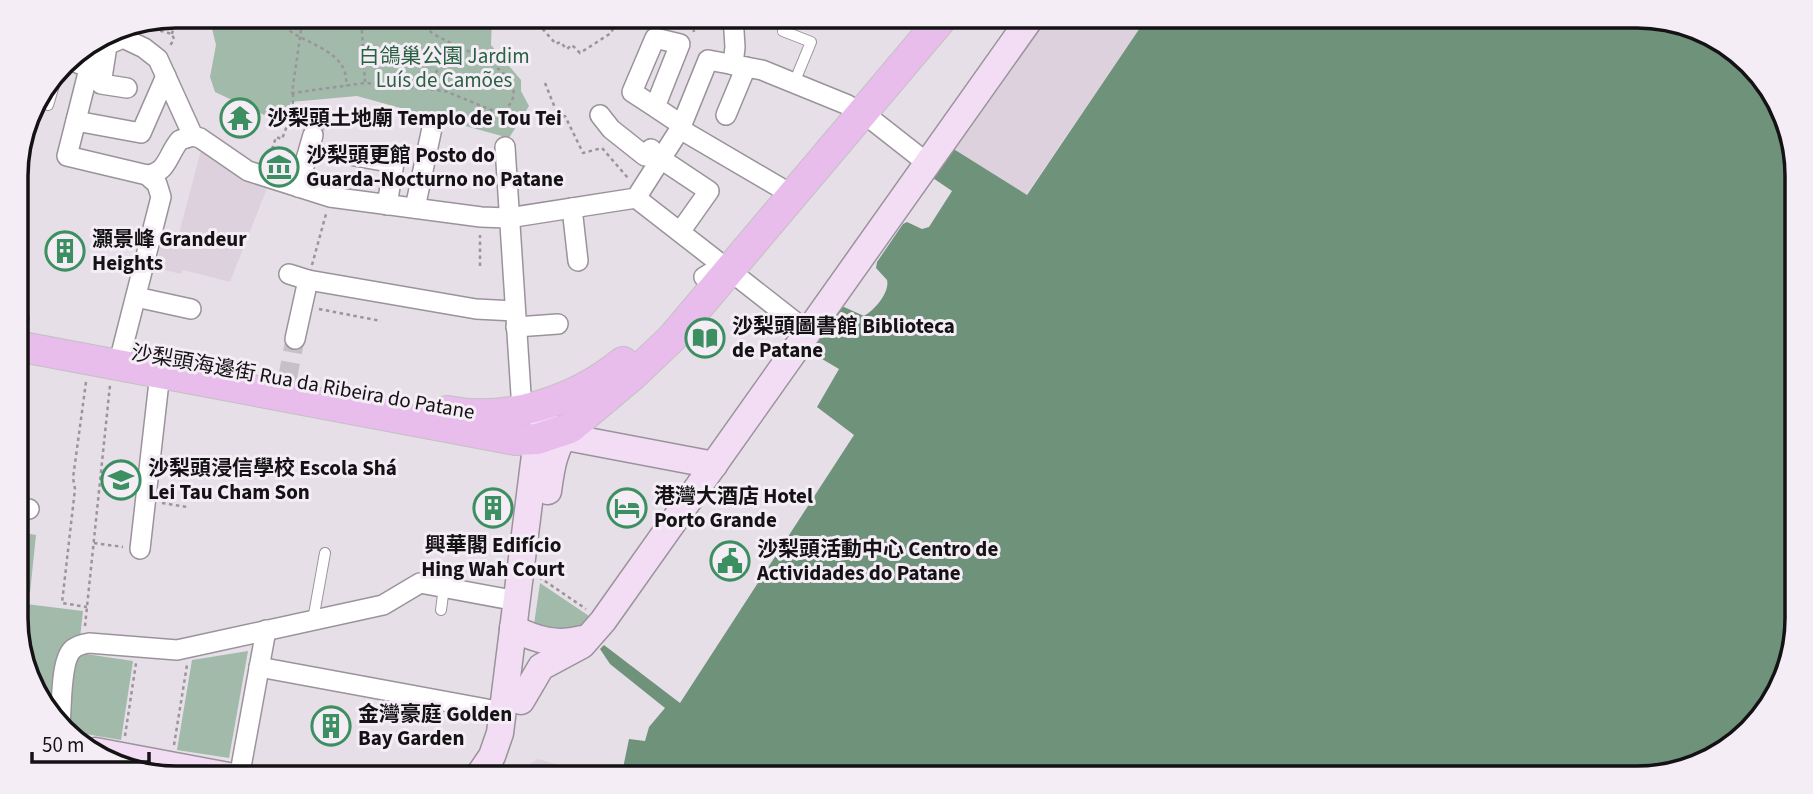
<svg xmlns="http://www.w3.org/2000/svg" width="1813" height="794" font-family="'Source Sans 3','Noto Sans SC',sans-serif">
<rect width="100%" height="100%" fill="#e7dfe7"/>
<g fill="#ded1de">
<polygon points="1047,16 1148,16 1026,195 952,148"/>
<polygon points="201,150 268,186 230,282 183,270 181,274 156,268 162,238 177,241"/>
<polygon points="538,759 608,778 519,778 526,766"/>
</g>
<g fill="#a2baaa">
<polygon points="209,16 492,16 491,45 521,80 521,91 529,106 509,138 357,96 291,102 283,124 215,92 210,77 216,45"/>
<polygon points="17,532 36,535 30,593 17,591"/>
<polygon points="540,583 595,620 587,630 533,631"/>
<polygon points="26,604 83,611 80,638 53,719 49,716 17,640 17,635 22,635"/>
<polygon points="248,651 229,758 177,750 192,660"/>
<polygon points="86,654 133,661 121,740 68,731 74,664 81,655"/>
</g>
<path fill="#6f927b" d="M1148,16H1637L1698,28L1764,78L1796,154L1797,619L1785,679L1727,751L1647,778H621L629,739L645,741L649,727L665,708L610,664L600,649L604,645L680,703L854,435L817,407L839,369L817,356L813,351L836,309L844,307L864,316C875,310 890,292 887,280L876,268L877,262L903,224L907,222L922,229L929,227L952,191L930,176L952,148L1027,195Z"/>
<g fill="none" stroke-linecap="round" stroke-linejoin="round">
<g stroke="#c7c0c7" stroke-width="19" stroke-dasharray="19 10" stroke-linecap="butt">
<polyline points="313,135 319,115"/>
<polyline points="287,381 295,339"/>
</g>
<g stroke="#9b939b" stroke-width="12">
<g id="lane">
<polyline points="776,21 785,24 783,31 811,42 794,83"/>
<polyline points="48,105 58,72"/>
<polyline points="21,331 24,318"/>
<polyline points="441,610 444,587"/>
<polyline points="313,620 325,553"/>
</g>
</g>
<g stroke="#9b939b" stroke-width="22">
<g id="street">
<polyline points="910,16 921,19"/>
<polyline points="107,46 101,84 127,88"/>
<polyline points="67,59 90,68"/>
<polyline points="733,65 735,47 733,16"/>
<polyline points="655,107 632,92 655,38 680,44 655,107 682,125"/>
<polyline points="862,112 927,163"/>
<polyline points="600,115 611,129 645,156 651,149 661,159 709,191 680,232"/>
<polyline points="726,115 746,67"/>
<polyline points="76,121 141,133 166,76"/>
<polyline points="680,129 779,187"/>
<path d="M193,136L158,59L144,48L123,38L100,48L92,57L67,156L147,175C168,173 168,153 180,140L193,136L200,138L248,171L330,197L481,217L508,218L636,198L680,129L708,60L762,70L848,105"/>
<polyline points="505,147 522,410"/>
<polyline points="355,156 394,163 387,205"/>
<polyline points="298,187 313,135"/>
<polyline points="636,198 717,261"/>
<polyline points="415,208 432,128"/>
<polyline points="572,208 578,261"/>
<polyline points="289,274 308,280 476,309 515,311"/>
<polyline points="704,277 712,272 729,270 808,332"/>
<polyline points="136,297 191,309"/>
<polyline points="516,327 558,324"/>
<polyline points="295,339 308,280"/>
<polyline points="122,350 161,197 157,184 147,175"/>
<polyline points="17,507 29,509"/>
<polyline points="140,549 160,373"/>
<polyline points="259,667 503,712"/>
<path d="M60,725C62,707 60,660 73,649C78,645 83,644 89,643L177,650L383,605L420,583L517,601"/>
<polyline points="239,778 266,630"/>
</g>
</g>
<g stroke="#9b939b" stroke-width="29">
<g id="secondary">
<polyline points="556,435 714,465"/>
<path d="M548,491C551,468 554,447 570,428"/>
<path d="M513,628C536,640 557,646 582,639"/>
<polyline points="521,701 541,667 582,645 603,621 1032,16"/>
<polyline points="95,751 239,778"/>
<polyline points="477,778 492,756 500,733 537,439 545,421"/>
</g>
</g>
<g stroke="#c2c1c2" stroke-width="32">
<g id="primary">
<polyline points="17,346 516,440 537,439 570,428 633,375 672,338 944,16"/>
<path d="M447,411C508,423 575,401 623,362"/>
</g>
</g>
<g stroke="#9b959b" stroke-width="2.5" stroke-dasharray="3.5 3.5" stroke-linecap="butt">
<path d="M275,16C291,45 350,44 346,86"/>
<path d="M303,16L292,93L365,83L445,91L494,111L505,110C539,76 463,50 441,38C429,32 420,23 409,16"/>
<polyline points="361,16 365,82"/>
<polyline points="475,16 477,16"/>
<polyline points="554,16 540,26 556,44 560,42 567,49 572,45 580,53 611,33 615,24 633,27 643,16"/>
<polyline points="669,16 673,16 672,21 692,22"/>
<polyline points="691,16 694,32"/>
<polyline points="176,17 201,27 208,23"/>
<polyline points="522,18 524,16"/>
<polyline points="140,25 172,34 174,39 170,46"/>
<polyline points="172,34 176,17"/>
<polyline points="545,83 559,118 565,116 583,153 602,148 628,178"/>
<polyline points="421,88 450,57 456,46"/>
<path d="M270,156L276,137L282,139C288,123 294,109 293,93"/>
<polyline points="312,265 326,214"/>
<polyline points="480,266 480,235"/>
<polyline points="319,309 381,321"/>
<polyline points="86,382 73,478 75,489 62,603 87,607"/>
<polyline points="162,503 187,507"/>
<polyline points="94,543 123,547"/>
<polyline points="539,577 586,609"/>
<polyline points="85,626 110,385"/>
<polyline points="125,736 136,663"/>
<polyline points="174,745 187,665"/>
</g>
<use href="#lane" stroke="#fff" stroke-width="10"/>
<use href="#street" stroke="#fff" stroke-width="19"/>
<use href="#secondary" stroke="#f3ddf5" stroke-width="26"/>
<use href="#primary" stroke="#e8bceb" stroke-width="30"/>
</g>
<defs>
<g id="temple-ring" transform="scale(2.0125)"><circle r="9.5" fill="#f4edf5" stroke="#3c8f61" stroke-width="1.5"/><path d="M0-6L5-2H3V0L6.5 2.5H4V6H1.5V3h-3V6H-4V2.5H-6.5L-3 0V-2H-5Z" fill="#3c8f61"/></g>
<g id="museum-ring" transform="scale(2.0125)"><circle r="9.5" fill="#f4edf5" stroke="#3c8f61" stroke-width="1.5"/><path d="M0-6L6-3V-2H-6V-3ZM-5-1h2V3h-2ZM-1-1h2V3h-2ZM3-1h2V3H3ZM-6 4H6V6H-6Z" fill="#3c8f61"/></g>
<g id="building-ring" transform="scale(2.0125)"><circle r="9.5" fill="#f4edf5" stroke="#3c8f61" stroke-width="1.5"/><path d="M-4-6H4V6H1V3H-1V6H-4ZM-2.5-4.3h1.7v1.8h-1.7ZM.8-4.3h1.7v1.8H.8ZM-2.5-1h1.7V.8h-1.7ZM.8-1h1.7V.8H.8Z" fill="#3c8f61"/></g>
<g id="library-ring" transform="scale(2.0125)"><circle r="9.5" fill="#f4edf5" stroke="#3c8f61" stroke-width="1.5"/><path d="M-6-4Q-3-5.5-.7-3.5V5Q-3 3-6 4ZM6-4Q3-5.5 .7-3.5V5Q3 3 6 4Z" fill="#3c8f61"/></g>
<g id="school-ring" transform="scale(2.0125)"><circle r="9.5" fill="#f4edf5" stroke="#3c8f61" stroke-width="1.5"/><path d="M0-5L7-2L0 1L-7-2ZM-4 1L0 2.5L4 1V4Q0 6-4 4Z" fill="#3c8f61"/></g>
<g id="hotel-ring" transform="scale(2.0125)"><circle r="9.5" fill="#f4edf5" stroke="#3c8f61" stroke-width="1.5"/><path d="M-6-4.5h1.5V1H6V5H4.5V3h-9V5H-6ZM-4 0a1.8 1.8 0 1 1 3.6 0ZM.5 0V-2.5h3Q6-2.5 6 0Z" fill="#3c8f61"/></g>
<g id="civic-ring" transform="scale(2.0125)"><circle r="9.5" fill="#f4edf5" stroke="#3c8f61" stroke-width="1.5"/><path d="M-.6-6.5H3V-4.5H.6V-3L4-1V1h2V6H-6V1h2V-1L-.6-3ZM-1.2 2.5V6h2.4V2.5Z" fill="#3c8f61"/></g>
</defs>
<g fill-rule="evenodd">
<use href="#temple-ring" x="240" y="118"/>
<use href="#museum-ring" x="279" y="167"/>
<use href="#building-ring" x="65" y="251"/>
<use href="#library-ring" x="705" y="338"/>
<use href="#school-ring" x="121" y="480"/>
<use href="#building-ring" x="493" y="508"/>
<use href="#hotel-ring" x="627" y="508"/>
<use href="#civic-ring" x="730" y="561"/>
<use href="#building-ring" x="331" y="726"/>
</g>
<g text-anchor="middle" stroke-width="6" stroke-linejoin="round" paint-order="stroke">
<g font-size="21" fill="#296242" stroke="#f4edf5">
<text x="444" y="63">白鴿巢公園 Jardim<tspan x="444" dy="24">Luís de Camões</tspan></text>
</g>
<g font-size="21" font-weight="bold" fill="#141214" stroke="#f4edf5" text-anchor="start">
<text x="267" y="125">沙梨頭土地廟 Templo de Tou Tei</text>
<text x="306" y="162">沙梨頭更館 Posto do<tspan x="306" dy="24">Guarda-Nocturno no Patane</tspan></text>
<text x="92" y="246">灝景峰 Grandeur<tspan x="92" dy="24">Heights</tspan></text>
<text x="732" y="333">沙梨頭圖書館 Biblioteca<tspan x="732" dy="24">de Patane</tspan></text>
<text x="148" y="475">沙梨頭浸信學校 Escola Shá<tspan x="148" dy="24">Lei Tau Cham Son</tspan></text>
<text x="654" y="503">港灣大酒店 Hotel<tspan x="654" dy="24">Porto Grande</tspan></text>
<text x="493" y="552" text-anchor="middle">興華閣 Edifício<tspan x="493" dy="24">Hing Wah Court</tspan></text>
<text x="757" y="556">沙梨頭活動中心 Centro de<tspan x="757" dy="24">Actividades do Patane</tspan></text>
<text x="358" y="721">金灣豪庭 Golden<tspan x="358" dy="24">Bay Garden</tspan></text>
</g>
<g font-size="21" fill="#141214" stroke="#f4edf5">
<text transform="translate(303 382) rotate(10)" y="7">沙梨頭海邊街 Rua da Ribeira do Patane</text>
</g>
</g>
<path d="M0 0H1813V794H0ZM176 28H1637A148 148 0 0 1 1785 176V618A148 148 0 0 1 1637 766H176A148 148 0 0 1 28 618V176A148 148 0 0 1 176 28Z" fill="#f4edf5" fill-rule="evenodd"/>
<path fill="none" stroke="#141214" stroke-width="3.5" d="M176 28H1637A148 148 0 0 1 1785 176V618A148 148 0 0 1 1637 766H176A148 148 0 0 1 28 618V176A148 148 0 0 1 176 28Z"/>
<path d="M32 752v10h117v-10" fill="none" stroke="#141214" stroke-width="3.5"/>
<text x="42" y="752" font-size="21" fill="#141214" stroke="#f4edf5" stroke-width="5" paint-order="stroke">50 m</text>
</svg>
